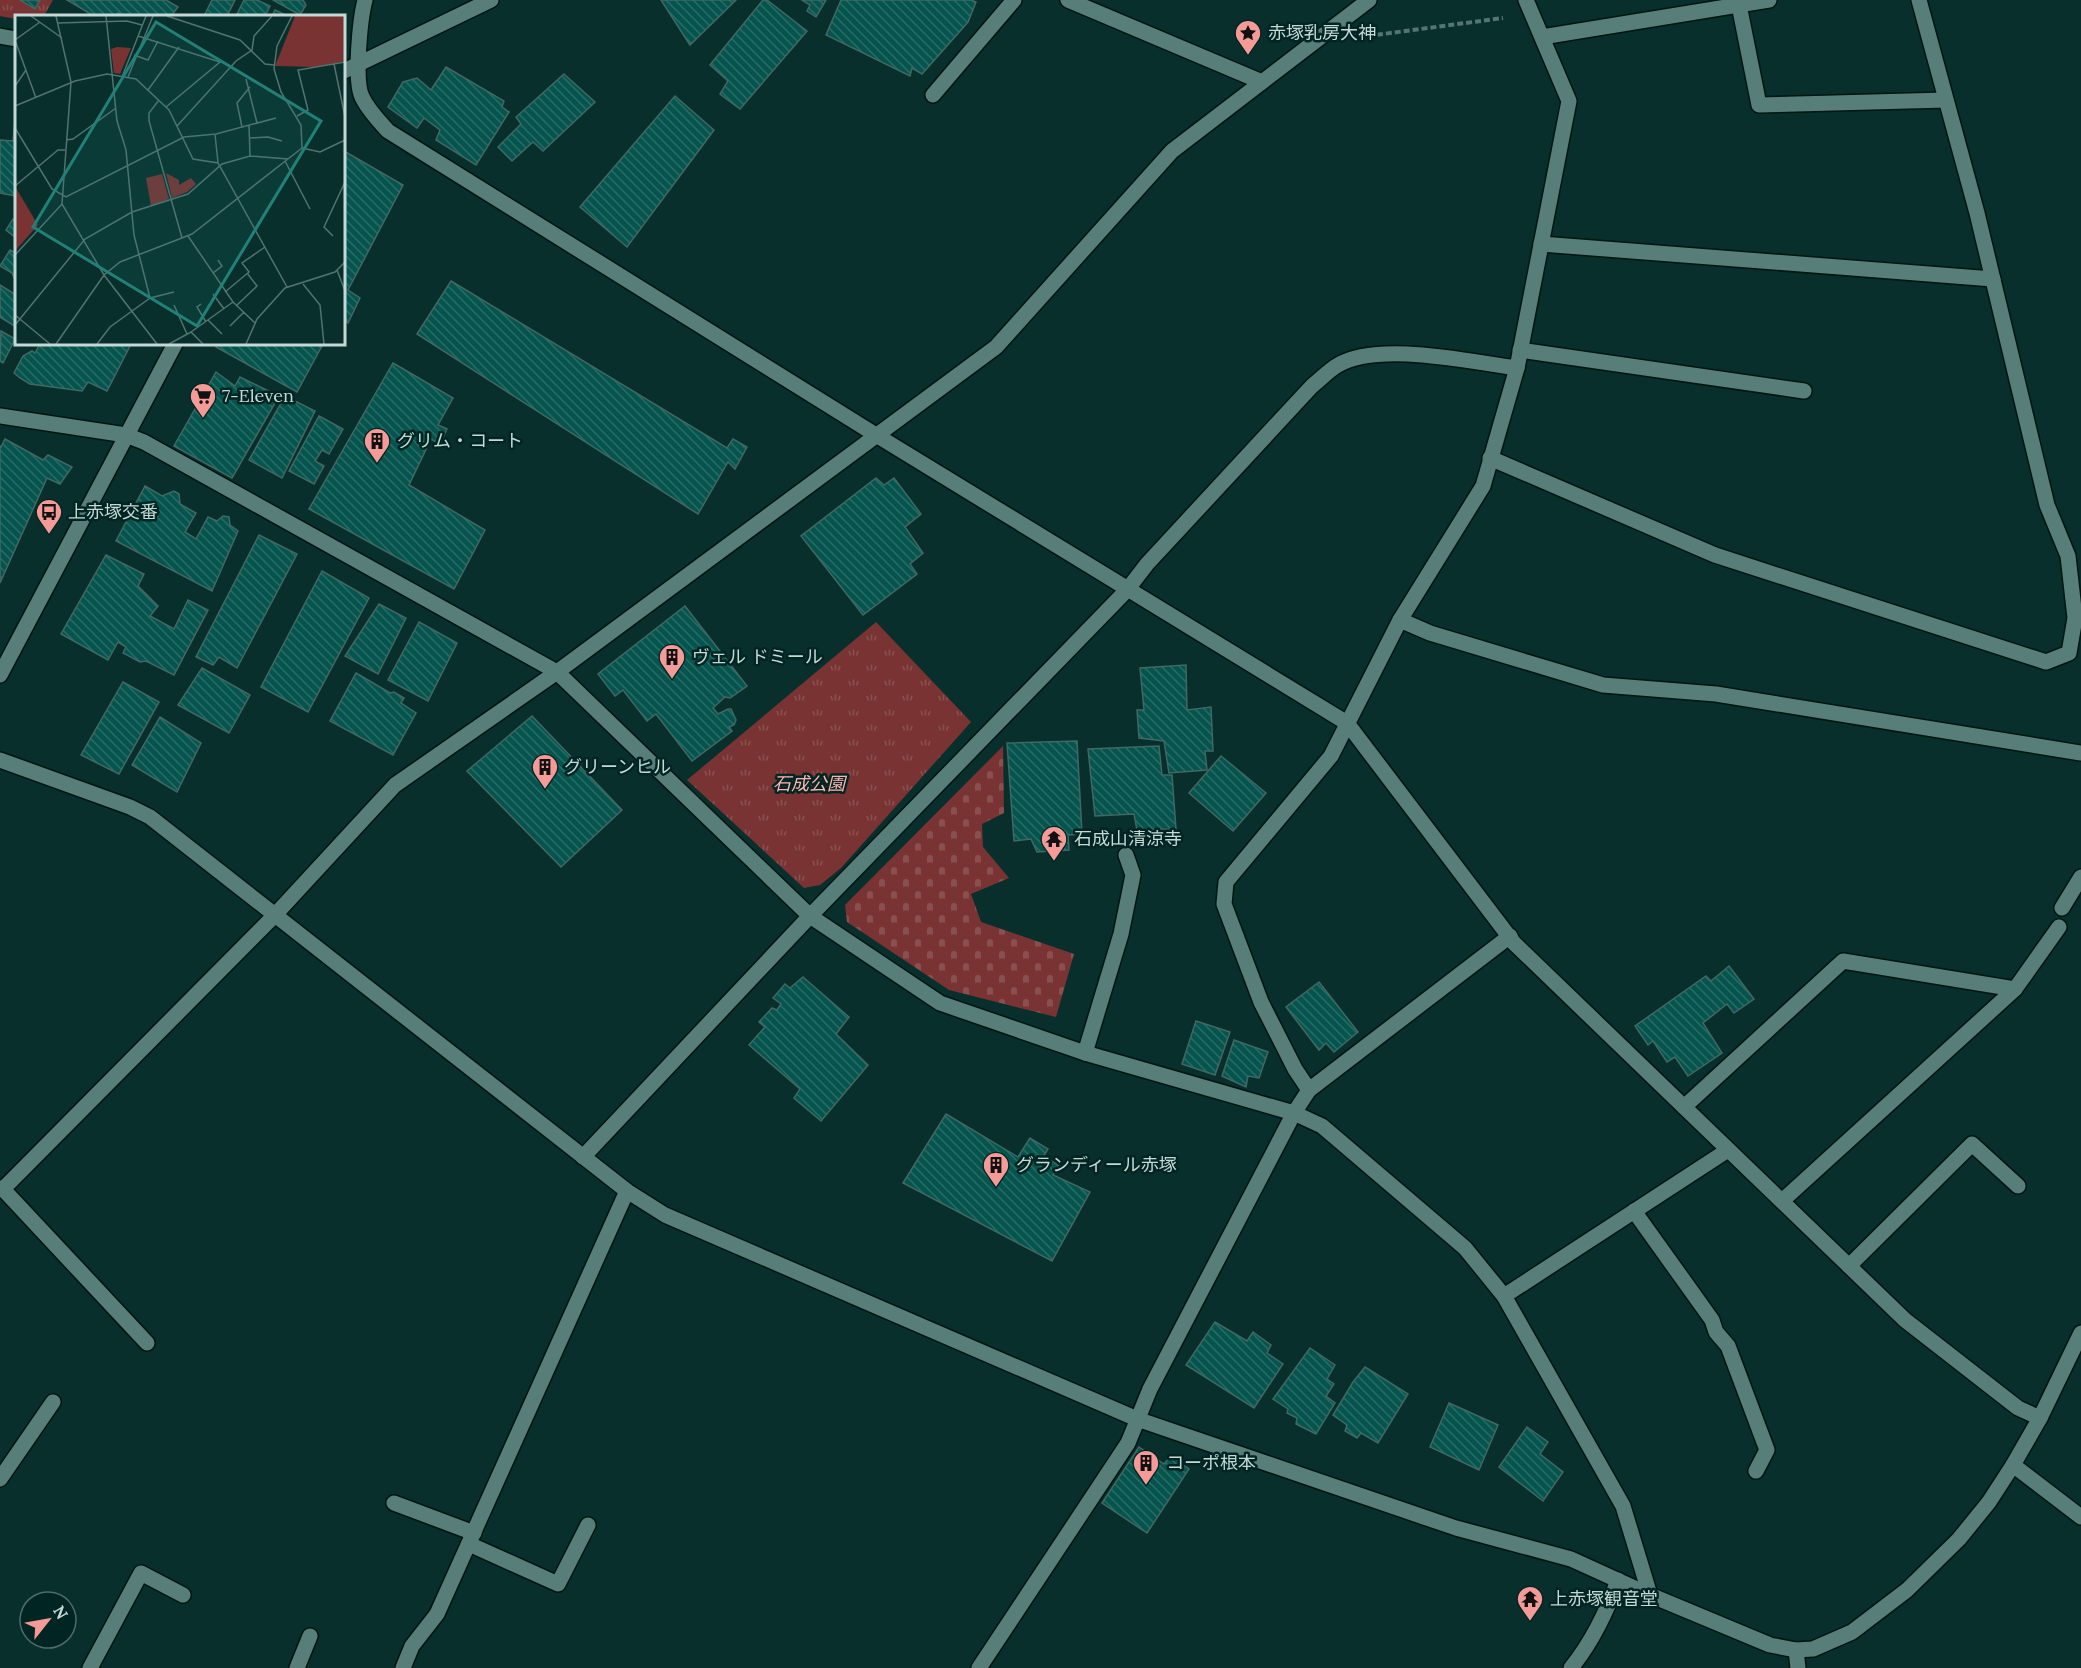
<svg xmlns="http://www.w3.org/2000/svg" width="2081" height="1668" font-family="Lora,'Noto Sans JP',serif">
<defs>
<pattern id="cemetery-stones" width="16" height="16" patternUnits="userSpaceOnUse" patternTransform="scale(1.5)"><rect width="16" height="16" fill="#793333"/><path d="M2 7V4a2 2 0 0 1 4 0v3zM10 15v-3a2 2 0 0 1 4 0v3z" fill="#8a5050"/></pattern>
<pattern id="park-tufts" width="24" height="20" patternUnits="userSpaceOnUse" patternTransform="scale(1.5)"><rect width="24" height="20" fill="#793333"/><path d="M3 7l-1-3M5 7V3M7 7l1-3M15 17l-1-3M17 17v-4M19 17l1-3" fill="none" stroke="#8a5050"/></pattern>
<pattern id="building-back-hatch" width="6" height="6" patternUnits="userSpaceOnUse" patternTransform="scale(1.5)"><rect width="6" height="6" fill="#05544e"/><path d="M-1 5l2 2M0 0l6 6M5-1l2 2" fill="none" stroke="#286c67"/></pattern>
</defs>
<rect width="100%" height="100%" fill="#082f2c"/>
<polygon fill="url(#cemetery-stones)" points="1003,746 1004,813 982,824 983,847 1009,878 971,894 981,922 1074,954 1056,1017 949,990 847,922 845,905"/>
<g fill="url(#park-tufts)">
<polygon points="0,0 53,0 44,16 16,16 16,19 0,16"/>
<polygon points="876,622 971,722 841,868 820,885 804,888 687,780"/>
</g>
<g fill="url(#building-back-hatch)" stroke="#436763" stroke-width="1.5">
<polygon points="20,0 40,0 35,9"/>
<polygon points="67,0 166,0 178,7 171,16 123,16 118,13 115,16 94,16"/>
<polygon points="212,0 235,0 227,16 204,16"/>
<polygon points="244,0 257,0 270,6 265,16 236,16"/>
<polygon points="273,0 303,0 306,5 300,15"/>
<polygon points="661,0 736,0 690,45"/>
<polygon points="763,0 767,0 807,31 740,109 720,94 728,81 710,65"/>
<polygon points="802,0 826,0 816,17 807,11 810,5"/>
<polygon points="841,0 971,0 976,2 968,22 922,74 912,68 910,76 826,35"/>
<polygon points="275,10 288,16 272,16"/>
<polygon points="446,67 504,101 502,107 509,112 476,165 436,140 440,130 424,118 417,128 388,107 403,82 417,78 431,90"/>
<polygon points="564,74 595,102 543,151 533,142 512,161 498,147 521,124 516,117"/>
<polygon points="675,96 714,130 627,247 580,207"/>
<polygon points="16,109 16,196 0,193 0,140 13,141"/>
<polygon points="344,151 403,185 348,290 360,298 348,323 344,321"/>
<polygon points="13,219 16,221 16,238 6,230"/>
<polygon points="10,250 16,253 16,282 12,273 0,266"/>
<polygon points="451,281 727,448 733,439 747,447 735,469 728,462 698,514 417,334"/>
<polygon points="0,285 16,295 16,327 0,317"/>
<polygon points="1,331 15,339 3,363 0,361"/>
<polygon points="40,344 131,344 107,391 88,382 82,391 30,384 20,378 14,373 23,356 32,351 35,353"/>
<polygon points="218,344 323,344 297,392 216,347"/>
<polygon points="393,363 453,398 438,425 447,429 440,444 431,439 409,485 485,530 454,589 309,509"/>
<polygon points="216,372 235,386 240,377 279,396 232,478 174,446"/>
<polygon points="285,396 315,411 282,478 249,460"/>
<polygon points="319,416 343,429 329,454 322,450 315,461 324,466 314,484 289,471"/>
<polygon points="5,439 43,460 48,455 72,467 60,484 47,478 0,583 0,446 1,447"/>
<polygon points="876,478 884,485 894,478 921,514 905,527 923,553 910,564 917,574 863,615 801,536"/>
<polygon points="145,486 162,496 174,491 179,494 180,504 196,513 185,532 196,539 208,517 217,521 223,516 229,517 230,525 238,531 212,591 116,541"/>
<polygon points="259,535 297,554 237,668 219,657 213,665 196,657"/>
<polygon points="106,555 144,574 138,586 158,606 150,616 174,629 188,600 208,610 174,675 146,661 140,662 123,653 126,647 118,642 108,660 61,634"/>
<polygon points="322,571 369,598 308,712 261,687"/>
<polygon points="379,604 406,618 378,674 345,656"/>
<polygon points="685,606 747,686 730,698 725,697 713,708 718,714 728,709 731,709 736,720 734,725 729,727 732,731 692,761 656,714 647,721 623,690 615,696 598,674"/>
<polygon points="419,622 457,643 428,701 388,680"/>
<polygon points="1186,665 1187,710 1211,707 1213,751 1205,751 1207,770 1169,773 1164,741 1139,738 1137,710 1144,710 1140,668"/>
<polygon points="202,668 250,695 229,733 178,705"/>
<polygon points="356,673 390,693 394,692 404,698 401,703 416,713 393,755 330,721"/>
<polygon points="123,682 159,702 119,774 81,755"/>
<polygon points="532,716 622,810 561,867 467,771"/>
<polygon points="160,717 201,743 177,792 132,765"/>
<polygon points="1077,741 1082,834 1068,835 1069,850 1037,852 1031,839 1014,841 1007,743"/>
<polygon points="1159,746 1162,775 1172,775 1176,829 1137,830 1134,814 1095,816 1088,749"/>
<polygon points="1221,756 1266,793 1233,831 1189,793"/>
<polygon points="1729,966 1754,999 1734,1013 1727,1004 1703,1023 1722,1053 1688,1076 1675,1057 1667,1062 1653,1041 1648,1045 1635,1026 1706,976 1711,981"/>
<polygon points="803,977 849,1017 836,1034 868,1065 821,1121 794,1098 800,1089 749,1045 765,1027 759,1022 772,1008 777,1010 781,1004 773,998 785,984 790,988"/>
<polygon points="1319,982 1358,1032 1334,1052 1326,1043 1319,1050 1286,1007"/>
<polygon points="1196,1021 1230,1032 1215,1075 1182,1064"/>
<polygon points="1234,1040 1268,1052 1259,1078 1248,1076 1246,1087 1222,1076"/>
<polygon points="946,1114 1018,1157 1030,1138 1048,1149 1043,1157 1059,1165 1053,1175 1090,1192 1052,1261 903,1183"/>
<polygon points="1215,1322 1247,1341 1253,1332 1271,1345 1267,1353 1283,1364 1254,1408 1186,1365"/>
<polygon points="1310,1348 1335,1365 1327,1379 1334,1384 1326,1396 1335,1403 1316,1434 1296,1424 1297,1418 1287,1413 1288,1409 1273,1399"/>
<polygon points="1365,1367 1408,1394 1378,1443 1361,1433 1357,1438 1345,1431 1347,1425 1333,1415 1353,1382"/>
<polygon points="1449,1403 1498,1425 1479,1470 1430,1447"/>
<polygon points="1527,1427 1548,1442 1540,1454 1563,1472 1543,1501 1499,1467"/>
<polygon points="1139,1447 1164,1464 1171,1456 1189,1469 1147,1533 1102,1503"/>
</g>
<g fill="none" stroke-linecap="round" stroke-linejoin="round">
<g stroke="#001613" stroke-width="18">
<g id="minor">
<path d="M365,0C360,19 354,80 362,97C368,110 379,121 388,131L876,435L1347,723L1514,943L1905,1320L2018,1408L2040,1418"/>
<polyline points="1068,0 1262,82"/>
<polyline points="1738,0 1759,105 1946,100"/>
<polyline points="0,36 16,39"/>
<polyline points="1542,37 1769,0"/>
<polyline points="344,71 491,0"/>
<polyline points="933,95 1014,0"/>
<polyline points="1541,244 1993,279"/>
<polyline points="1520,350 1804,391"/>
<polyline points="0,416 126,435 144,442 557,672 810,916 940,1003 1085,1053 1294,1113 1322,1126 1465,1248 1504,1296 1623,1506 1650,1595"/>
<polyline points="1490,458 1715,555 2046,662 2069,653 2075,618 2068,556 2047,505 1977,213 1919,0"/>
<polyline points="1400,620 1430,633 1603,685 1716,694 2081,753"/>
<polyline points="0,675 175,344"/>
<polyline points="0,760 130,807 150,817 627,1191 665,1215 1137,1419 1456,1528 1571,1559 1650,1595 1770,1645 1796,1650 1813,1649 1852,1632 1907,1590 1959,1539 1989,1502 2013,1465 2040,1418 2081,1333"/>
<polyline points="2062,908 2081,877"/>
<polyline points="1085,1053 1121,934 1133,875 1126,855"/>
<polyline points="1309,1090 1510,936"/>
<polyline points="1684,1107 1843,961 2015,989"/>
<path d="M583,1157L810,916L1127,590L1147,564L1312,386C1321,379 1329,370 1338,365C1379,341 1470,362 1517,368"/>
<polyline points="0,1188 3,1189 274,916 395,785 557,672 996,347 1172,151 1369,0"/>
<polyline points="3,1189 147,1343"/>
<polyline points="1782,1201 2015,989 2059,927"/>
<polyline points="1634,1211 1712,1320 1716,1332 1728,1346 1767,1450 1756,1471"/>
<polyline points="1849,1266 1972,1144 2018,1186"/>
<polyline points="1504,1296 1728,1150"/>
<polyline points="2013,1465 2081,1517"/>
<polyline points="0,1479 53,1402"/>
<polyline points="394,1503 474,1533"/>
<polyline points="469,1544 558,1584 588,1525"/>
<polyline points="1796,1650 1798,1668"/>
<polyline points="90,1668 141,1573 183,1595"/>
<polyline points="297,1668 310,1636"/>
<polyline points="403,1668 412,1646 437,1614 627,1191"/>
<polyline points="979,1668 1128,1443 1150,1389 1294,1113 1309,1090 1295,1069 1261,1002 1224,904 1226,882 1331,756 1400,620 1483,486 1517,368 1569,101 1526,0"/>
<path d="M1571,1668C1592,1642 1607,1611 1618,1580"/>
</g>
</g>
<polyline stroke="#567572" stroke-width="4" stroke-dasharray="6 3" stroke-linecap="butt" points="1368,36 1503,18"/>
<use href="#minor" stroke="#587e79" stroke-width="15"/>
</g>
<defs>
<g id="sight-pin" transform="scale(1.35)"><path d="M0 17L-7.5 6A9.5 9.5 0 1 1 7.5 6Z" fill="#f59b97" stroke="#002522"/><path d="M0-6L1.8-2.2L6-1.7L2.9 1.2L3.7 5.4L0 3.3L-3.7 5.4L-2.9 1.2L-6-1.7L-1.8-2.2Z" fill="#111"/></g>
<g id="supermarket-pin" transform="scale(1.35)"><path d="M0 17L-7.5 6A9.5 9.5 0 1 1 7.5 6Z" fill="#f59b97" stroke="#002522"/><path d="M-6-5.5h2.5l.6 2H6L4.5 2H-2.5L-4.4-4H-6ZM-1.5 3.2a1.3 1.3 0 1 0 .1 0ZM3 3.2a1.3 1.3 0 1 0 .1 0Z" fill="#111"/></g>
<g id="building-pin" transform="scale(1.35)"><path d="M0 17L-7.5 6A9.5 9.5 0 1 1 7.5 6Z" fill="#f59b97" stroke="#002522"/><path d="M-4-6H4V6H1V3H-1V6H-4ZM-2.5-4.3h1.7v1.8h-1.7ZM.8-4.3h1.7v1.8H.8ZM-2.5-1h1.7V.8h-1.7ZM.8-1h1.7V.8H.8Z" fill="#111"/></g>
<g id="bus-pin" transform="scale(1.35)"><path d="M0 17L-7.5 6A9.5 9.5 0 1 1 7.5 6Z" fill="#f59b97" stroke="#002522"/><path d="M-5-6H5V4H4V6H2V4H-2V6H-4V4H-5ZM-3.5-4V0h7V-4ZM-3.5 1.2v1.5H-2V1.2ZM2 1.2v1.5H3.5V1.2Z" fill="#111"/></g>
<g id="temple-pin" transform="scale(1.35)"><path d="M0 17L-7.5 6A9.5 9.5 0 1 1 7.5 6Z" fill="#f59b97" stroke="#002522"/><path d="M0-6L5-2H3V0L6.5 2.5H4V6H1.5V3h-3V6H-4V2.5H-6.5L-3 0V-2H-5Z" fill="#111"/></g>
</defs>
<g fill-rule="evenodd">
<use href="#sight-pin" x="1248" y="33"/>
<use href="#supermarket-pin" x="203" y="396"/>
<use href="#building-pin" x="377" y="441"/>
<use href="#bus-pin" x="49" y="512"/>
<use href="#building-pin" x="672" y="657"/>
<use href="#building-pin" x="545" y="767"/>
<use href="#temple-pin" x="1054" y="839"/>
<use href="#building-pin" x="996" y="1165"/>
<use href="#building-pin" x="1146" y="1463"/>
<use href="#temple-pin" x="1530" y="1599"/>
</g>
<g text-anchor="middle" stroke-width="5" stroke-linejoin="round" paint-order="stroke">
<g font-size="18" fill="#c4d8d5" stroke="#002522" text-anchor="start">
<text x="1268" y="39">赤塚乳房大神</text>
<text x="222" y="402">7-Eleven</text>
<text x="397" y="447">グリム・コート</text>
<text x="68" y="518">上赤塚交番</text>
<text x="692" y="663">ヴェル ドミール</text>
<text x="564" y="773">グリーンヒル</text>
<text x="1074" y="845">石成山清涼寺</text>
<text x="1016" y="1171">グランディール赤塚</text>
<text x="1166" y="1469">コーポ根本</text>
<text x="1550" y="1605">上赤塚観音堂</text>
</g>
<g font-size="18" font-style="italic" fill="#feb4b0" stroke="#002522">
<text x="809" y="790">石成公園</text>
</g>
</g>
<g transform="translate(15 15)">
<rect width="330" height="330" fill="#082f2c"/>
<path d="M151,158L164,165V170L176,163L181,169L172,177L157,183Z" fill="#793333"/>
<path d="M280,1H330V46L301,52L260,51ZM102,32L116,33L105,59L99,58L96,34ZM147,159L154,184L136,191L131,163ZM1,173L23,210L0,236V174Z" fill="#793333"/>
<path fill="none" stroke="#537370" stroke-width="1.5" d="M16,1L47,23M41,1L56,67L47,189L89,260L142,329M152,1L225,25L250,49L259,50M43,8L112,6L127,10M123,21L205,47L151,92M119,40L133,45L143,26M319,49L330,102M107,62L131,1M113,62L138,1M231,64L242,108M0,71L11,55M133,75L164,32M21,83L0,25L25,7M144,85L134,98V106L167,223M0,91L60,66L92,59L121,64L154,95L178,144L203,148L272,272M282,101L293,95L283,55L330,47M234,110L235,141M162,111L221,46L237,35L239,21L257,1M227,112L222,88L235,72M0,113L37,174L51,182L169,122L201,119L261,103M200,119L203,148M234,123L253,122L267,126M51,125L58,124L101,93M287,133L305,137L330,125M270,146L295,194M0,171L43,135H50M173,221L218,287L240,308M318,221L309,212L330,167M0,240L47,189M322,255L330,276M198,258L207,251L203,245M288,269L305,290L309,329M210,277L234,257L227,248L250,232M198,279L209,294M135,283L159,277M186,289L182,292L191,307M159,290L172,319M222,290L242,271L232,258M0,300L35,329M193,305L207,319M0,310L70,224L117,197L173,179L207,149L235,141L273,144M215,311L229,297M176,317L218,287M41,329L89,260L105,247L177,219L287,133L286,110L266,77L259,54L262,31L277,1M82,329L95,312L135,283L119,220L111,135L102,106L91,1M154,329L176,317L188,329M231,329L242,304L270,273L320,257L330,247"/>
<path fill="#218078" fill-opacity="0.15" stroke="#218078" stroke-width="3" d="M141,7L306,106L182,311L18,212Z"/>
<rect width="330" height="330" fill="none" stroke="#c4d8d5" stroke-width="3"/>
</g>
<g transform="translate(48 1620) rotate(59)"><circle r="28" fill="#002522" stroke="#4e6d6a" stroke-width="1.5"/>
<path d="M0-4.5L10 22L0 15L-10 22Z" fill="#f59b97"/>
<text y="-9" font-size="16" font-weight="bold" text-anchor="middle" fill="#c4d8d5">N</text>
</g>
</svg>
